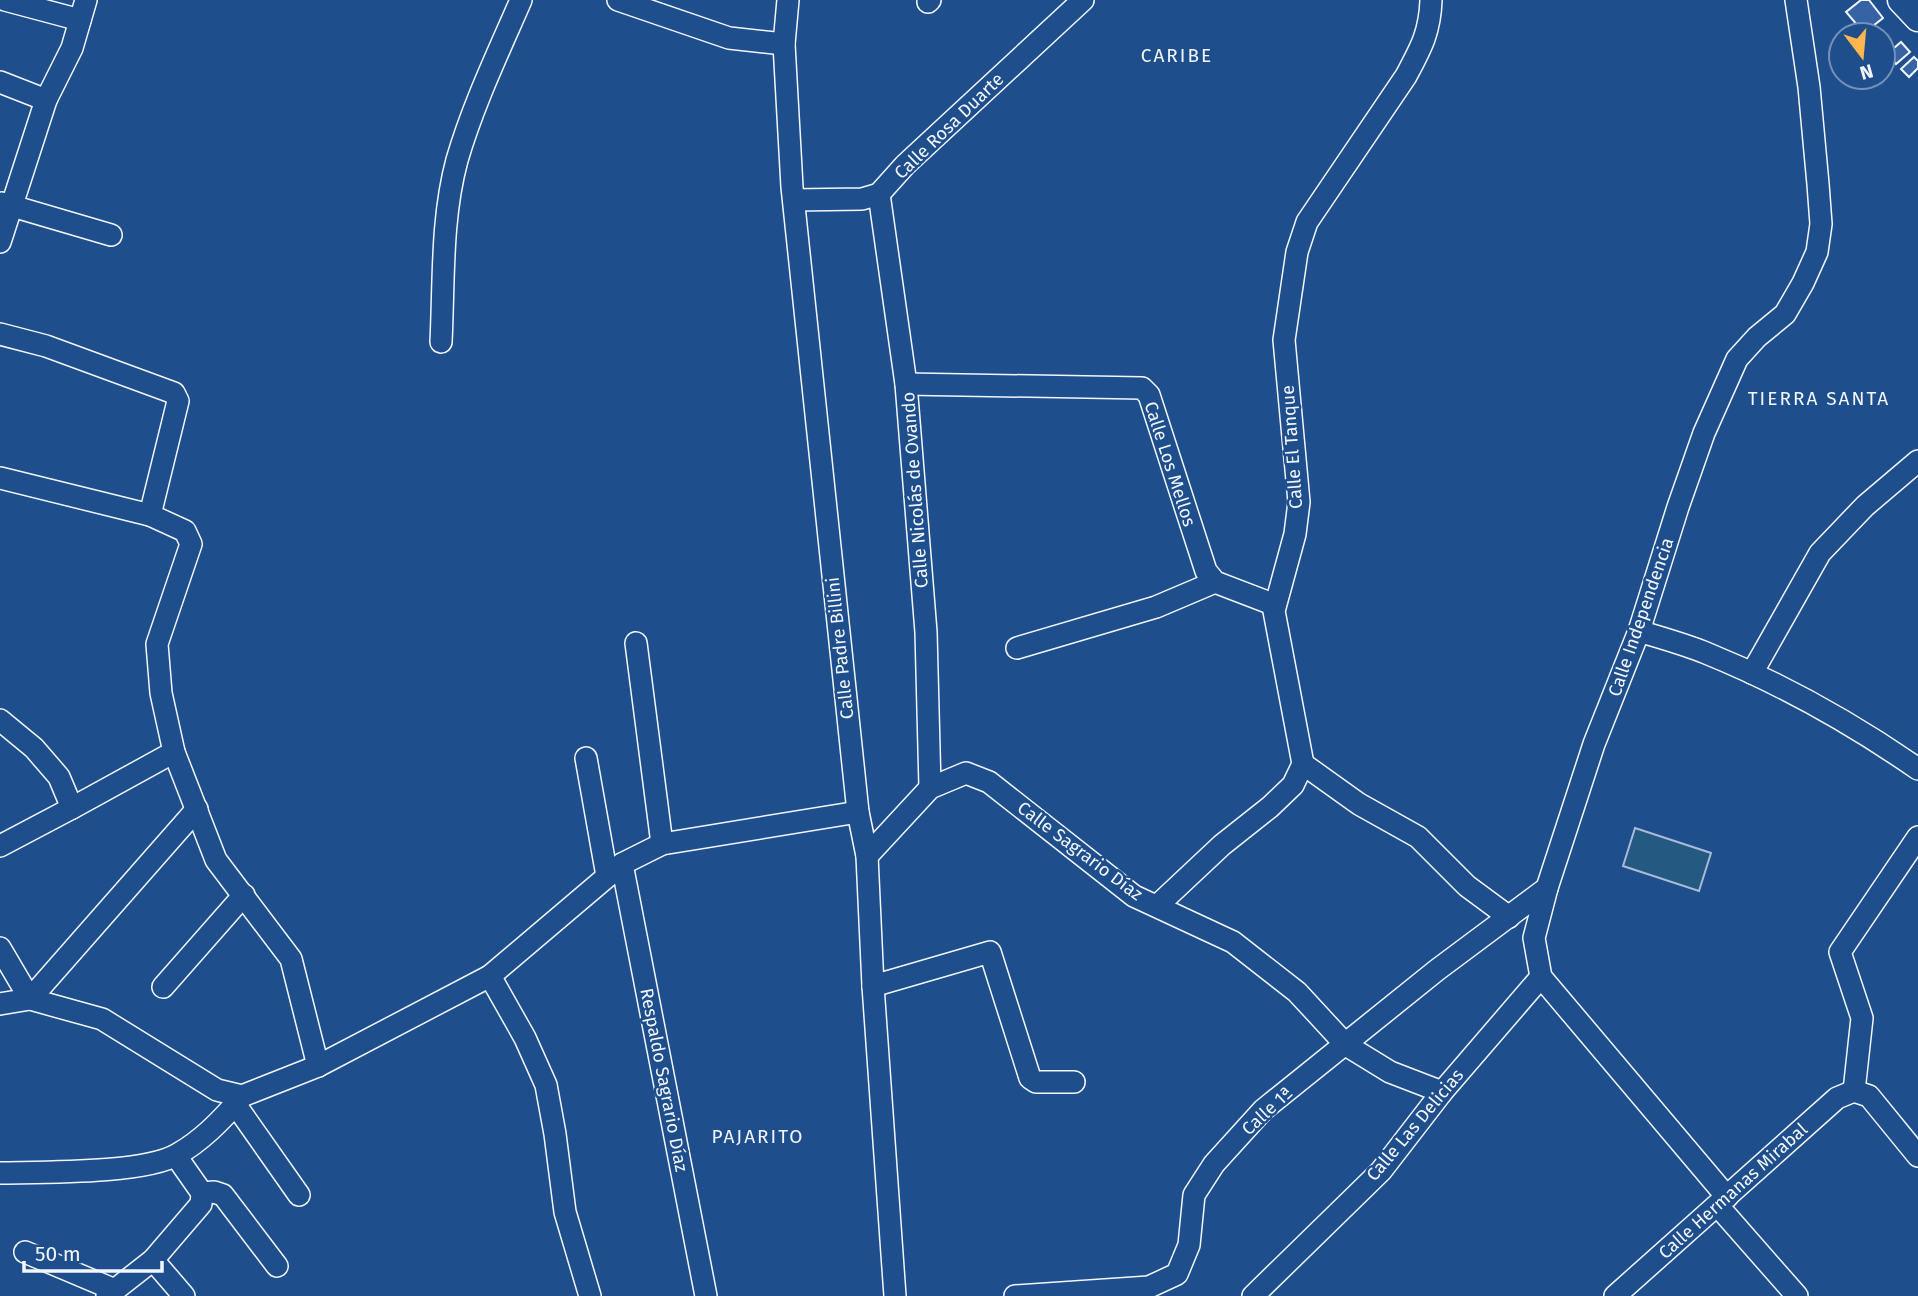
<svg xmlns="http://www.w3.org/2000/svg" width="1918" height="1296" font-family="'Fira Sans',sans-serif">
<rect width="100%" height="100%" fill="#1f4e8c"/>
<polygon fill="#245a82" stroke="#a8bbd7" stroke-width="2" points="1635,828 1711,853 1699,891 1623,866"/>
<g fill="#3563a3" stroke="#f2f6ff" stroke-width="2">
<polygon points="1861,0 1869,0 1883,18 1864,33 1846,12"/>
<polygon points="1901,42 1910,52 1896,64 1887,54"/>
<polygon points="1914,57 1918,61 1918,68 1909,77 1901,69"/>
</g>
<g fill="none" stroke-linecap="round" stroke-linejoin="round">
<g stroke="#f2f6ff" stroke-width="24">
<g id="minor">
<polyline points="5,0 80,20"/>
<polyline points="618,0 729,38 784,44"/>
<polyline points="788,0 784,44 792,187 858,812 867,856 873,986 895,1296"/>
<polyline points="928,2 930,0"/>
<polyline points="0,82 46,100"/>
<polyline points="879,194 906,384 926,632 930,788"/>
<polyline points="794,200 862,199 879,194 905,165 1083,0"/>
<polyline points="2,203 111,235"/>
<polyline points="0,242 46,100 72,48 86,0"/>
<polyline points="0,334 46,346 174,393 178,401 150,515"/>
<path d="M441,342C444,282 441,219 457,160C473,105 498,53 521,0"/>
<polyline points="906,384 1142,388 1149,395 1206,571 1215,582 1275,605"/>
<polyline points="0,478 150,515 185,531 191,544 157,644 161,693 174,752 216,860 291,959 318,1066"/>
<path d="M1639,631C1661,638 1684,644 1706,653C1780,683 1853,724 1918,769"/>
<polyline points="636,643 662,844"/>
<polyline points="1017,648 1156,607 1215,582"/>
<polyline points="1752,673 1820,553 1865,506 1918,461"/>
<polyline points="0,720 34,748 59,777 72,808 0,846"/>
<polyline points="586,758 607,876"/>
<polyline points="1303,764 1359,804 1418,837 1467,886 1509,917"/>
<polyline points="72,808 174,752"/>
<polyline points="867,856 930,788 966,773 989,782 1134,896 1233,942 1297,992 1346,1045 1390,1072 1442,1092"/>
<polyline points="622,864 706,1296"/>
<path d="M1157,906L1222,845L1270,807L1293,785L1303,764L1274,611L1295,534L1299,502L1284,340L1297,252L1307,222L1406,76C1421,48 1430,32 1431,0"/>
<polyline points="0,948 30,999 197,809"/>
<polyline points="490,976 525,1038 546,1085 555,1134 565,1212 590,1296"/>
<polyline points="873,986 990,952 1030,1078 1036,1082 1074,1082"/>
<polyline points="163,987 244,895"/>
<polyline points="0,1004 30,999 102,1019 217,1090 242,1096 318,1066 490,976 622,864 662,844 858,812"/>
<polyline points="1854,1091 1862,1018 1840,952 1918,837"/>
<polyline points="1854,1091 1869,1096 1918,1156"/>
<polyline points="235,1104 299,1195"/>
<path d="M0,1173C41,1172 145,1174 178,1154C203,1140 224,1118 242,1096"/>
<polyline points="202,1193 214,1192 223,1195 277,1266"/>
<polyline points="1727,1197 1541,977 1534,938 1547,888 1594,744 1639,631 1678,507 1704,433 1737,359 1757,337 1785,314 1803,283 1817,252 1821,224 1818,184 1809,87 1796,0"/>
<polyline points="1718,1206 1797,1296"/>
<polyline points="25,1252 115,1290"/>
<polyline points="153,1260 184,1296"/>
<polyline points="107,1296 153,1260 201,1204 202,1193 176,1156"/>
<polyline points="1015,1296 1149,1287 1177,1274 1189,1245 1194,1195 1214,1164 1263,1110 1437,970 1547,888"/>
<polyline points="1253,1296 1381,1171 1442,1092 1541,977"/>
<polyline points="1615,1296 1837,1098 1854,1091"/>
</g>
</g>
<g stroke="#f2f6ff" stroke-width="29">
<polyline id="major" points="1901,0 1918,18"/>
</g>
<use href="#minor" stroke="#1f4e8c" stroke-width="21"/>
<use href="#major" stroke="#1f4e8c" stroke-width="26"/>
</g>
<g text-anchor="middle" stroke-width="5" stroke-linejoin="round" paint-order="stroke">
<g font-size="18" fill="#f2f6ff" stroke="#1f4e8c">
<text transform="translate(949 126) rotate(-44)" y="6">Calle Rosa Duarte</text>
<text transform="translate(1292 447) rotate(-94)" y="6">Calle El Tanque</text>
<text transform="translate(1170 464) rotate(72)" y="6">Calle Los Mellos</text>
<text transform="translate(915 490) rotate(-94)" y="6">Calle Nicolás de Ovando</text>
<text transform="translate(1641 617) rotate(-71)" y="6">Calle Independencia</text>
<text transform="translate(840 648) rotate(-96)" y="6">Calle Padre Billini</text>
<text transform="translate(1080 851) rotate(37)" y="6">Calle Sagrario Díaz</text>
<text transform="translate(664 1080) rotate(79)" y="6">Respaldo Sagrario Díaz</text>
<text transform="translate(1267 1111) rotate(-43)" y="6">Calle 1ª</text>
<text transform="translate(1415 1125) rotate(-50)" y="6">Calle Las Delicias</text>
<text transform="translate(1733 1191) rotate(-42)" y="6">Calle Hermanas Mirabal</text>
</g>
<g font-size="19" letter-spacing="2" fill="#f2f6ff" stroke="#1f4e8c">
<text x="1177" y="62">CARIBE</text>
<text x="1819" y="405">TIERRA SANTA</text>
<text x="758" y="1143">PAJARITO</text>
</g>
</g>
<g transform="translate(1862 56) rotate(164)"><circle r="33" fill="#1f4e8c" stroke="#7391ba" stroke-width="2"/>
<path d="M0-5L12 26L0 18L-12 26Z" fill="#ffb74d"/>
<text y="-10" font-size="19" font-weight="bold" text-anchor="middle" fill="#f2f6ff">N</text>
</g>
<path d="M24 1261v10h138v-10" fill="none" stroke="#f2f6ff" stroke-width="3.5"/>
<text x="35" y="1261" font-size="21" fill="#f2f6ff" stroke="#1f4e8c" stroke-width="5" paint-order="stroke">50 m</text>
</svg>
